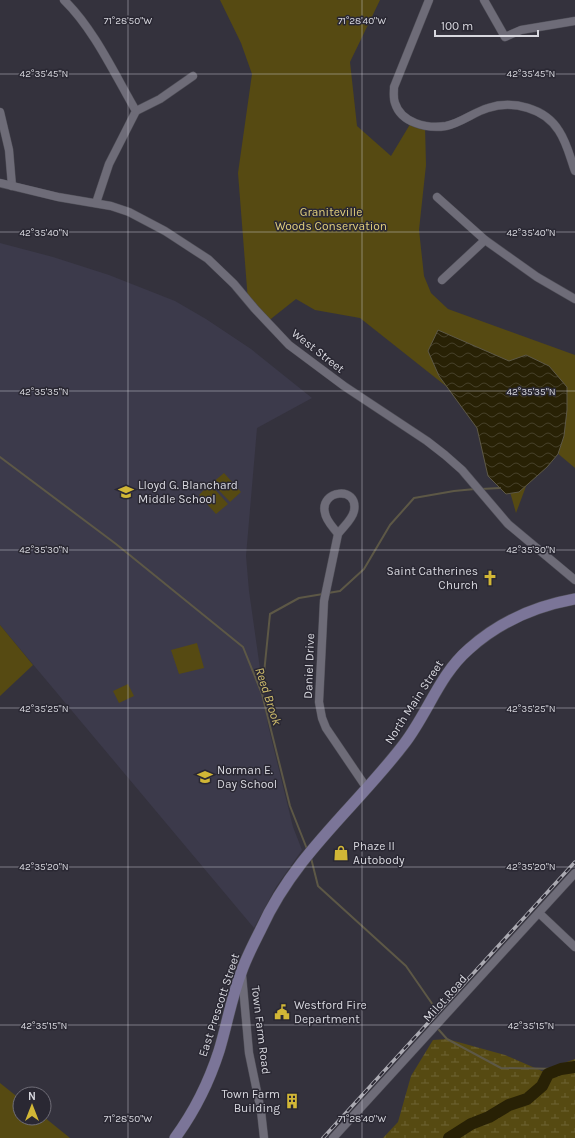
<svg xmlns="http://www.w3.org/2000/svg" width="575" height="1138" font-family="Karla,sans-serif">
<defs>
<pattern id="wetland-marsh" width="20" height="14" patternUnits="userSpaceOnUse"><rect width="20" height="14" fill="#564a12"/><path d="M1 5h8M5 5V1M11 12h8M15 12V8" fill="none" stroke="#6e6334"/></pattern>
<pattern id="water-waves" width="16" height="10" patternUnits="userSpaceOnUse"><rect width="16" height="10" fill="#282105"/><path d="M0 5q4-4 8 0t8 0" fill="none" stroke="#464029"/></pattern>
</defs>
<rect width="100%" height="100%" fill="#34323d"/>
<polygon fill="#3c3a4b" points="0,243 53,257 109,275 175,301 206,319 251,349 312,398 257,428 246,556 249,591 268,725 293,827 302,850 276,887 254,928 0,625"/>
<g fill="#564a12">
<polygon points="220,0 380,0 350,62 357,126 391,156 412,121 425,126 426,165 419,230 424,276 431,293 448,309 575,355 575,468 543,441 516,513 490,421 360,318 315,310 296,299 267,322 248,301 238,173 252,74 241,43"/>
<polygon points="224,473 241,492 230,502 212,483"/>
<polygon points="210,484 228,504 216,514 199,495"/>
<polygon points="0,625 33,665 0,696"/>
<polygon points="197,643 204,668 179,674 171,650"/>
<polygon points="128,684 134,696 119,703 113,691"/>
<polygon points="0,1083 20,1099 20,1118 44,1117 70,1138 0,1138"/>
</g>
<polygon fill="url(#wetland-marsh)" points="447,1039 505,1055 542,1071 575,1059 575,1138 383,1138 398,1122 411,1076 433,1040"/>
<polygon fill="url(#water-waves)" stroke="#5d5846" points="438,330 509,361 526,355 549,366 567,387 567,410 564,436 558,454 547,467 519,492 506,494 488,476 477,428 439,376 428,351"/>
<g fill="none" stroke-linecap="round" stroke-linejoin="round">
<g stroke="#5d5846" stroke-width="2">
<polyline points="0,457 116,544 243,647 262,694 290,806 307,849"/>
<polyline points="481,489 500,488"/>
<polyline points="328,593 340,591 364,569 390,525 414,498 454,491 475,489"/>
<polyline points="262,693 270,614 299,598 323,594"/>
<polyline points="311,858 318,886 406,966 433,1005"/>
<polyline points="439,1030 447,1039 501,1068 561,1069"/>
</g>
<polyline stroke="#282105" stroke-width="12" points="449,1138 471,1124 489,1117 509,1105 527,1099 542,1086 548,1074 561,1069 575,1067"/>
<g stroke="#504f58" stroke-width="9">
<g id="minor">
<path d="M64,0C94,29 115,75 136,111L109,164L96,203"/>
<path d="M429,0L394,87C394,92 393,98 395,103C401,123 427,129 446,126C461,123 474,112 488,108C513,100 545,108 559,131C567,143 570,157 575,171"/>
<polyline points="484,0 505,37 521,30 575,21"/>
<polyline points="136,111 160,99 193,76"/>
<polyline points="0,112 9,150 12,186"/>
<polyline points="0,183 58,197 111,206 129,212 165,231 208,259 234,284 255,309 289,345 344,386 427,441 445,455 462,470 508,524 575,580"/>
<polyline points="437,197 485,240 537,277 575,299"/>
<polyline points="442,280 485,240"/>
<path d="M338,534C343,527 352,520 354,511C359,485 319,490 325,513C326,521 334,528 338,534L324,601L319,702L322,718L326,728L366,787"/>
<polyline points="539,913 575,947"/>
<polyline points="242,975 249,1053 261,1111 264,1138"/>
<polyline points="333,1138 575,873"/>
</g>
</g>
<g stroke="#504f58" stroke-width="12">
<path id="secondary" d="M175,1138C194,1112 209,1082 219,1051C227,1025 231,999 241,973C246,958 254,943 261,929C295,854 356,807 404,744C428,713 439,675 469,649C499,622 536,606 575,599"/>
</g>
<use href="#minor" stroke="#6e6c78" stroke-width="8"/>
<use href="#secondary" stroke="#7b7598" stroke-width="11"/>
<g stroke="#abaab2" stroke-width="3.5">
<polyline id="rail" points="323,1138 575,862"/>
</g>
<use href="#rail" stroke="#2a2833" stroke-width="2" stroke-dasharray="6" stroke-linecap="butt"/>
</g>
<path fill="none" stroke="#d8d8df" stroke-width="1" stroke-opacity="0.45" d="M128,0V1138M362,0V1138M0,74H575M0,232H575M0,391H575M0,550H575M0,708H575M0,867H575M0,1025H575"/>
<defs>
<g id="school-bare" transform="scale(1.2)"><path d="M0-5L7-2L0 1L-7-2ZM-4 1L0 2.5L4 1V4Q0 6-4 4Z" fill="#d2b736" stroke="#2a2833" stroke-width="2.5" paint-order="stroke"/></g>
<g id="church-bare" transform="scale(1.2)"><path d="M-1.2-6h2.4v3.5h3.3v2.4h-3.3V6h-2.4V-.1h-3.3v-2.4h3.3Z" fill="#d2b736" stroke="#2a2833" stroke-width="2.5" paint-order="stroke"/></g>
<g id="shop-bare" transform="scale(1.2)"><path d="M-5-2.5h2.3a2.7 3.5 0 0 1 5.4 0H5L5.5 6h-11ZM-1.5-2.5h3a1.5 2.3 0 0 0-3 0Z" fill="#d2b736" stroke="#2a2833" stroke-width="2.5" paint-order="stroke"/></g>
<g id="civic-bare" transform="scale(1.2)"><path d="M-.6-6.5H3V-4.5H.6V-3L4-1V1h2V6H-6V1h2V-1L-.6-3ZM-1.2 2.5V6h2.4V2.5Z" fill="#d2b736" stroke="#2a2833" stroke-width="2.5" paint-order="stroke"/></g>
<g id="building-bare" transform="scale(1.2)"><path d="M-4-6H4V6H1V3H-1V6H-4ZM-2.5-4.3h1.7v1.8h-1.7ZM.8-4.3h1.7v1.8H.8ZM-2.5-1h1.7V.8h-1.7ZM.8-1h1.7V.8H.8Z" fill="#d2b736" stroke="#2a2833" stroke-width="2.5" paint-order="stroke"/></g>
</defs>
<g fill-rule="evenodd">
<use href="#school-bare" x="126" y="492"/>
<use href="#church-bare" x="490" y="578"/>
<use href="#school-bare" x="205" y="777"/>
<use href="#shop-bare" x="341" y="853"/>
<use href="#civic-bare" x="282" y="1012"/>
<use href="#building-bare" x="292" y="1101"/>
</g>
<g text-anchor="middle" stroke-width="3" stroke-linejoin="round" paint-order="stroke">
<g font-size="12" fill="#e2cf7c" stroke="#2a2833">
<text x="331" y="216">Graniteville<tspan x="331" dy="14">Woods Conservation</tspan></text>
</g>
<g font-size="12" fill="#d8d8df" stroke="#2a2833">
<text transform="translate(318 351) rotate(38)" y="4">West Street</text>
<text transform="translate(309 666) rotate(-88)" y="4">Daniel Drive</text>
<text transform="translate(414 702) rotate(-57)" y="4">North Main Street</text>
<text transform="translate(445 998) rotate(-48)" y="4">Milot Road</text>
<text transform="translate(219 1005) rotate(-72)" y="4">East Prescott Street</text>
<text transform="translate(261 1030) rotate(83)" y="4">Town Farm Road</text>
</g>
<g font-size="12" fill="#d8d8df" stroke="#2a2833" text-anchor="start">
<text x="138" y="489">Lloyd G. Blanchard<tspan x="138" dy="14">Middle School</tspan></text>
<text x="478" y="575" text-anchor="end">Saint Catherines<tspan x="478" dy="14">Church</tspan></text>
<text x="217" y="774">Norman E.<tspan x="217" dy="14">Day School</tspan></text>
<text x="353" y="850">Phaze II<tspan x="353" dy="14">Autobody</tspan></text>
<text x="294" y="1009">Westford Fire<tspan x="294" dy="14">Department</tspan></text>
<text x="280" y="1098" text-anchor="end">Town Farm<tspan x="280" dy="14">Building</tspan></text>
</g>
<g font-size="13" font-style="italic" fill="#d1be6c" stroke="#2a2833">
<text transform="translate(269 696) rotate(72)" y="5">Reed Brook</text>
</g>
</g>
<g font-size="10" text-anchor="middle" fill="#d8d8df" stroke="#2a2833" stroke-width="3" stroke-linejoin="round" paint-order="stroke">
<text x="128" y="24">71°28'50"W</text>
<text x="362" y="24">71°28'40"W</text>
<text x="44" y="77">42°35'45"N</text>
<text x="531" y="77">42°35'45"N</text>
<text x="44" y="236">42°35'40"N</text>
<text x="531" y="236">42°35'40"N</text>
<text x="44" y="395">42°35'35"N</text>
<text x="531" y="395">42°35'35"N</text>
<text x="44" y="553">42°35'30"N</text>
<text x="531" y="553">42°35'30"N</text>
<text x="44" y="712">42°35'25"N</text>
<text x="531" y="712">42°35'25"N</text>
<text x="44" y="870">42°35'20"N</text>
<text x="531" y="870">42°35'20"N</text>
<text x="44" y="1029">42°35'15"N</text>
<text x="531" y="1029">42°35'15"N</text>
<text x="128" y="1122">71°28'50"W</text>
<text x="362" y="1122">71°28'40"W</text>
</g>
<g transform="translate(32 1106)"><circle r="19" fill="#2a2833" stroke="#706e78"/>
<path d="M0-3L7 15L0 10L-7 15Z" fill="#d2b736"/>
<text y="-6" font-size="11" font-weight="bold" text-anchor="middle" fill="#d8d8df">N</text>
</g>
<path d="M435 30v6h103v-6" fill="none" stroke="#d8d8df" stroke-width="2"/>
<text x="441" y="30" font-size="12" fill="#d8d8df" stroke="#2a2833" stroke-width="3" paint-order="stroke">100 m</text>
</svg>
